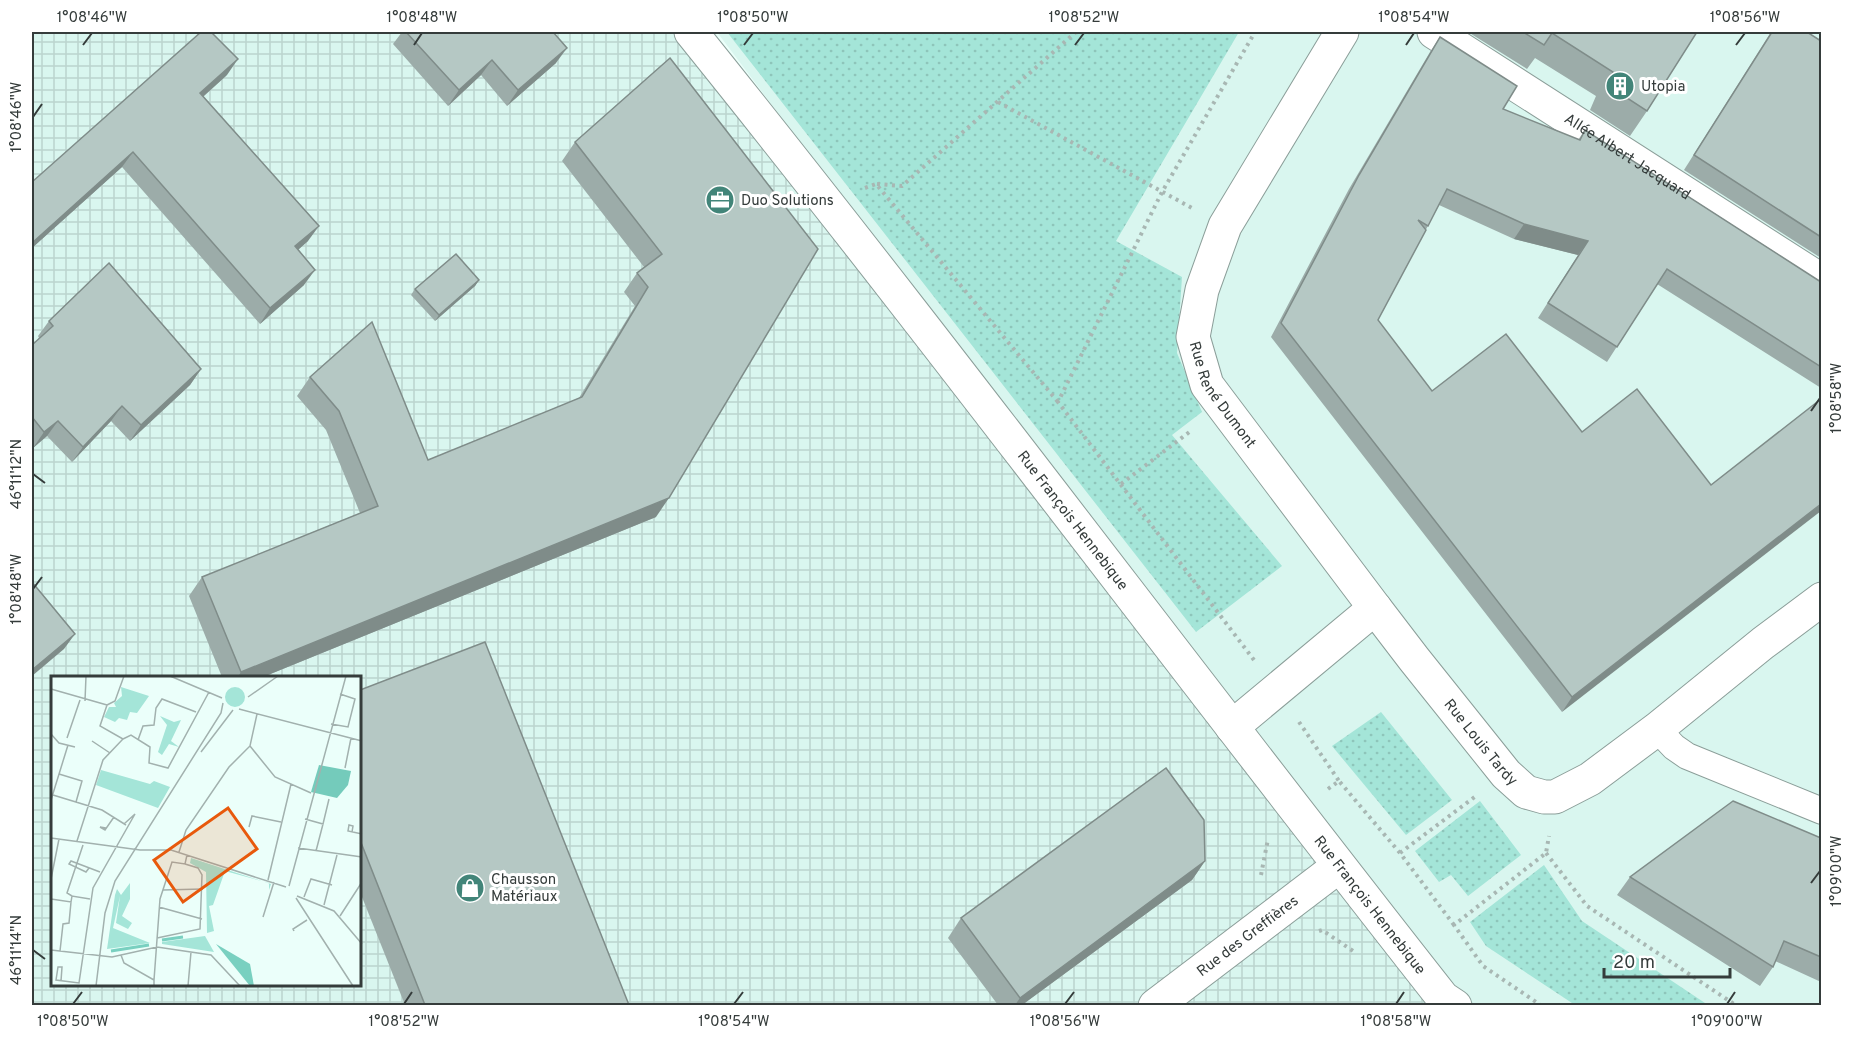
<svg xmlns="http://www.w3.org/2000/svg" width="1853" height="1037" font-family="Overpass,sans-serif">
<defs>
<pattern id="industrial-grid" width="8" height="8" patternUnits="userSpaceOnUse" patternTransform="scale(1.5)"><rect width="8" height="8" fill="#d9f6ef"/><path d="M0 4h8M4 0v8" fill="none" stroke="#bbd4ce"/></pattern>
<pattern id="grass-dots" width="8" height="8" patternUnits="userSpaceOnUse" patternTransform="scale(1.5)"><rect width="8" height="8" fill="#a4e5d8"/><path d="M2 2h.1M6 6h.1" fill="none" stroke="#8ec5ba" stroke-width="1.8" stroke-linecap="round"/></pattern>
</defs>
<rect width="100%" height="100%" fill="#ebfffa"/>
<polygon fill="#d9f6ef" points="717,32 1821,32 1821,1005 1455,1006 1443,998"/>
<path fill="url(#industrial-grid)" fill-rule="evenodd" d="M32,32H691L1455,1005H32ZM52,677H360V984H52Z"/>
<g fill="url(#grass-dots)">
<polygon points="727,32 1239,32 1116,241 1182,277 1177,353 1202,412 1172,435 1282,566 1196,632"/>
<polygon points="1381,712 1452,800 1406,835 1332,746"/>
<polygon points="1480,801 1521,855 1468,896 1451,875 1439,882 1415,851"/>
<polygon points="1544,865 1582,921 1708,1005 1575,1005 1486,946 1470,922"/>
</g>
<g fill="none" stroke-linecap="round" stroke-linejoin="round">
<g stroke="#8b9e99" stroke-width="28">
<polyline id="lane" points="1657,729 1674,747 1687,756 1822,811"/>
</g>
<g stroke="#8b9e99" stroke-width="35">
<g id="street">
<path id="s1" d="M1342,32L1225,226L1202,290L1193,337L1207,385L1375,608"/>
<path id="s2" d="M1434,32L1822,281"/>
<path id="s3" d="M1232,727L1375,608L1414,659L1506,774L1526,792L1544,797H1555L1590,779L1657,729L1763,643L1822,599"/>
<path id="s4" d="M1155,1006L1339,866"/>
</g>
</g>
<g stroke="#8b9e99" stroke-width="35">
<g id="secondary">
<path id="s5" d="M691,32C947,350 1190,677 1443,998L1455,1006"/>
</g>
</g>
<g stroke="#a8b7b3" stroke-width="4" stroke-dasharray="3 4.5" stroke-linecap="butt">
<polyline points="998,102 1192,208"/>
<polyline points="877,184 902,186 1076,32"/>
<polyline points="865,188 876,184 1058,402"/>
<polyline points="1121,484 1192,430"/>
<polyline points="1254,660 1058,402 1162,192 1255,32"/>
<polyline points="1299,722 1339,781"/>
<polyline points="1328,789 1339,781 1400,853 1454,925"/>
<polyline points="1400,853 1476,796"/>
<polyline points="1546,853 1587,906 1737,1006"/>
<polyline points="1261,875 1268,839"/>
<polyline points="1319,931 1322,930 1356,953"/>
<polyline points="1542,1006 1483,966 1454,925 1546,853 1549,836"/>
</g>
<use href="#lane" stroke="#fff" stroke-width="26"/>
<use href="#street" stroke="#fff" stroke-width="33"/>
<use href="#secondary" stroke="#fff" stroke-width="33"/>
</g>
<g fill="#9caca9">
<polygon points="402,32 553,32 556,63 507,106 481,75 448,106 393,44"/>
<polygon points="1468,32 1697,32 1647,111 1630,136 1590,110 1596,96 1535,58 1527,69"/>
<polygon points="1771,32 1807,32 1821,41 1821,258 1684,170"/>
<polygon points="1440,37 1503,109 1578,140 1585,130 1821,282 1821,388 1657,284 1607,362 1538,318 1578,255 1514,239 1439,205 1378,320 1432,391 1582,432 1711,485 1821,399 1562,712 1271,337 1349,189 1430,52"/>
<polygon points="670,58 656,517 263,677 222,677 189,596 202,577 360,513 326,430 297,396 310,377 428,460 579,398 635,306 624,292 637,273 644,267 562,161 575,142"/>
<polygon points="227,75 203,97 308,241 298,250 304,285 260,324 122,167 32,248 32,182"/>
<polygon points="479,280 475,286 435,321 411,295 415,289"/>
<polygon points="49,321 201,369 190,385 130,441 111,421 72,462 47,436 33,448 32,446 32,345 39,338 38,336"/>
<polygon points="360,690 629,1005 405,1005 360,892"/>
<polygon points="1821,838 1821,982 1775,961 1773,967 1760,986 1617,895 1630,877"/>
<polygon points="1205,861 1192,880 1022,1005 998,1005 948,938 961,918"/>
</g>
<g fill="#7f8c89">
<polygon points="567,48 556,63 507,106 518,90"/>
<polygon points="238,59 227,75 189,109 200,93"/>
<polygon points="492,60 481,75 448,106 459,90"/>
<polygon points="133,152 122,167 32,248 32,243"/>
<polygon points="1524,224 1588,241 1578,255 1514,239"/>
<polygon points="319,226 308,241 284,262 295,246"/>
<polygon points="315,270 304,285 260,324 270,308"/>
<polygon points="479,280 475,286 435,321 439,315"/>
<polygon points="201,369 190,385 130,441 141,425"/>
<polygon points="122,406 111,421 72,462 83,447"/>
<polygon points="58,421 47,436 33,448 44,432"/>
<polygon points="669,498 656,517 263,677 238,677 241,672"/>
<polygon points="1821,504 1821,511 1562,712 1572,697"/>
<polygon points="75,634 64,649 32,676 32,670"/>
<polygon points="1205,861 1192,880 1022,1005 1015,1005 1020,998"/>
</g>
<g fill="#b5c8c4" stroke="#7f8c89" stroke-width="1.5">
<polygon points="201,32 211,32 238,59 200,93 319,226 295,246 315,270 270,308 133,152 32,243 32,182"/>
<polygon points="406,32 553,32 567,48 518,90 492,60 459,90"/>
<polygon points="1523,32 1697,32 1647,111 1607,85 1613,72 1552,33 1544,45"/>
<polygon points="1772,32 1807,32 1821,41 1821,237 1694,155"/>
<polygon points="1440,37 1517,86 1503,109 1580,140 1585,130 1821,282 1821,367 1667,269 1617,347 1548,303 1588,241 1524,224 1447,189 1428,226 1418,220 1426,230 1378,320 1432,391 1506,334 1582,432 1637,389 1711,485 1821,399 1821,504 1572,697 1281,323 1359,175"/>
<polygon points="670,58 818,249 669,498 241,672 202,577 378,506 339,411 310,377 372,322 428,460 582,397 648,287 637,273 662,254 575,142"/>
<polygon points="456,254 479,280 439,315 415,289"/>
<polygon points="109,263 201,369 141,425 122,406 83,447 58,421 44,432 32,417 32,345 53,326 49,321"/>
<polygon points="32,582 75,634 32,670"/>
<polygon points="485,642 629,1005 425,1005 360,840 360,690"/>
<polygon points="1166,768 1204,820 1205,861 1020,998 961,918"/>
<polygon points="1733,801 1821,838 1821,957 1784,941 1773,967 1630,877"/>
</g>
<path fill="none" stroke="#353c3b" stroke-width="2" d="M83,45L92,33M414,45L422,33M744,45L753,33M1075,45L1084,33M1406,45L1414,33M1736,45L1745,33M33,117L42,104M1811,411L1820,398M33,474L45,483M33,589L42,577M1811,883L1820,871M33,950L45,959M73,1004L82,992M404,1004L412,992M734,1004L743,992M1065,1004L1074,992M1396,1004L1404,992M1727,1004L1735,992"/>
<defs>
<g id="building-disc" transform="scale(1.5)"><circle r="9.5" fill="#428579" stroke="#fff"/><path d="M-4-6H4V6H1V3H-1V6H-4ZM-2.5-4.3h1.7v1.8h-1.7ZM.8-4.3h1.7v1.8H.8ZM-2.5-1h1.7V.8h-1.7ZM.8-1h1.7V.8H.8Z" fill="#fff"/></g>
<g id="office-disc" transform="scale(1.5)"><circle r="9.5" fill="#428579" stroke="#fff"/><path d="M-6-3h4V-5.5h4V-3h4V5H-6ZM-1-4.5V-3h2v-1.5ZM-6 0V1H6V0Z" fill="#fff"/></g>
<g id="shop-disc" transform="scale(1.5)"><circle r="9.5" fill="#428579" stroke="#fff"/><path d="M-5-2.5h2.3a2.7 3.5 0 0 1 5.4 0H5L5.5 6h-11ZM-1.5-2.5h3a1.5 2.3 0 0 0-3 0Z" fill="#fff"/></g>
</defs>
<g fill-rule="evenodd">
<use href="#building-disc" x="1620" y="86"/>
<use href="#office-disc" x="720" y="200"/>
<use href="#shop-disc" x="470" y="888"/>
</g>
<g text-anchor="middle" stroke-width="6" stroke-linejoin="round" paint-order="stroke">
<g font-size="15" fill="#353c3b" stroke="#fff" text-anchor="start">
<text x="1641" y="91">Utopia</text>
<text x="741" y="205">Duo Solutions</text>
<text x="491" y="884">Chausson<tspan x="491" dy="17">Matériaux</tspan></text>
</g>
<g font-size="15" fill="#353c3b" stroke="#fff">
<text dy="5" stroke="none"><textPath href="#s2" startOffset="230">Allée Albert Jacquard</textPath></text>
<text dy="5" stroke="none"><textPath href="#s1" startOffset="408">Rue René Dumont</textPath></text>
<text dy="5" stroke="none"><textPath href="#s5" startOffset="620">Rue François Hennebique</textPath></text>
<text dy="5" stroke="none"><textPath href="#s3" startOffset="357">Rue Louis Tardy</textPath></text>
<text dy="5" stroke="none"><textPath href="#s5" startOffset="1106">Rue François Hennebique</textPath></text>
<text dy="5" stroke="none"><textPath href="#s4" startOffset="116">Rue des Greffières</textPath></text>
</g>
</g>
<g transform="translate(51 676)">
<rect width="310" height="310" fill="#ebfffa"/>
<path d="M174 21a10 10 0 1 1 20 0a10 10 0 1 1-20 0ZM109,40L123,46L130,44L120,65L128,71L118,68L111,79L107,76L116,49ZM140,182L220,208L218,214V207L174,195L162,229L158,230L163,255L156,257L155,196L139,187ZM79,207V223L71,240L81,247L77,253L65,247L69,220L62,252L99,267L56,273L64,219L66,213L70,219ZM154,260L163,276L111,268V266Z" fill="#a4e5d8"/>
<path d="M268,89L300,95L297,109L286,122L260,116Z" fill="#74cbbb"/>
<path d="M50,94L99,108L103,105L119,111L107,132L45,109Z" fill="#a4e5d8"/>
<path d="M70,11L98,20L86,37L79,36L76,44L68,42L64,46L53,41L58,31H65L63,27L71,20Z" fill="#a4e5d8"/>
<path d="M165,268L199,288L203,310H199Z" fill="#79d0c0"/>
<path fill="none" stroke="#79d0c0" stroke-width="3" d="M111,264L132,261M60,275L98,269"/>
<path fill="none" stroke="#a2b1ae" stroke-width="1.5" d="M119,0L171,22M0,13L56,29M197,21L227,0M34,25L35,0M56,29L64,25L73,0M188,33L311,65M280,48L297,51L304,23L289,18M0,58L8,67L24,71M16,62L29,24M72,63L80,59L99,71L98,87L117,92L158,16M87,64L92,50L103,49L105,32L111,23L145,36M41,65L59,77M199,70L224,101L260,117M150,76L182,34M294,92L300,62M8,98L31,105L25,126M2,119L51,134L75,149M0,124L17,69M254,143L272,148L278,123M198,151L201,140L230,146M55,152L49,151L54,154L63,141M301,156L302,150L298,149L297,155L311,158M0,162L89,174H120L235,211M26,165L52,84L72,63L49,50L56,29M247,172L311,181M265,175L272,148M128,176L135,154L178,91L199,70L206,38M38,192L35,196L18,188L20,185L49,196M0,203L8,163M217,204L240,108M238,210L295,0M112,214L152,213M21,220L16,217L32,169M246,220L283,235L311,268M253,221L260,203L281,209M245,222L302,310M0,223L20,226L21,220L39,223M273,229L286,179M108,231L151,243M289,240L311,206M212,241L223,206M243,255L242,253L256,244M106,262L149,253L151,199L147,192L134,188M0,274L61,281L106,271L160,279L189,310M9,275L12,248L18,247L20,226M70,279L73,287L103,304V310M103,304L109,223L121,186L134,188L136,179M10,305L11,291H7L5,304L28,307L42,212L84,138L73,148M45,310L54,237L64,205L170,37L172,27M137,310L140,276"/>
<path fill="#e8590c" fill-opacity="0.15" stroke="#e8590c" stroke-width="3" d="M177,132L206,173L132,226L103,184Z"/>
<rect width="310" height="310" fill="none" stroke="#353c3b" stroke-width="3"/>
</g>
<rect width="1853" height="1037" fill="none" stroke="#ffffff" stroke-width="66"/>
<path d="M1604 968v9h126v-9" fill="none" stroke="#353c3b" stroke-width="3"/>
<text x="1613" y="968" font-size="18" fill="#353c3b" stroke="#ffffff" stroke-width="4.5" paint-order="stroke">20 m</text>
<rect x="33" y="33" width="1787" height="971" fill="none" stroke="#353c3b" stroke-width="2"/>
<g font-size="15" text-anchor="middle" fill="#353c3b">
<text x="92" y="22">1°08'46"W</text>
<text x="422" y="22">1°08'48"W</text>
<text x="753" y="22">1°08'50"W</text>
<text x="1084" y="22">1°08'52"W</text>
<text x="1414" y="22">1°08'54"W</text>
<text x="1745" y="22">1°08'56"W</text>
<text transform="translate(16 117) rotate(-90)" y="5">1°08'46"W</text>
<text transform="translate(1836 398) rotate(-90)" y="5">1°08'58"W</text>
<text transform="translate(16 474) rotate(-90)" y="5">46°11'12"N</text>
<text transform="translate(16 589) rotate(-90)" y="5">1°08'48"W</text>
<text transform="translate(1836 871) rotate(-90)" y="5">1°09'00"W</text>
<text transform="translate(16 950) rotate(-90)" y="5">46°11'14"N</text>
<text x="73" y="1026">1°08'50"W</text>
<text x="404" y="1026">1°08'52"W</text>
<text x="734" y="1026">1°08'54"W</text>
<text x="1065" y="1026">1°08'56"W</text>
<text x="1396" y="1026">1°08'58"W</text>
<text x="1727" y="1026">1°09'00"W</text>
</g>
</svg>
